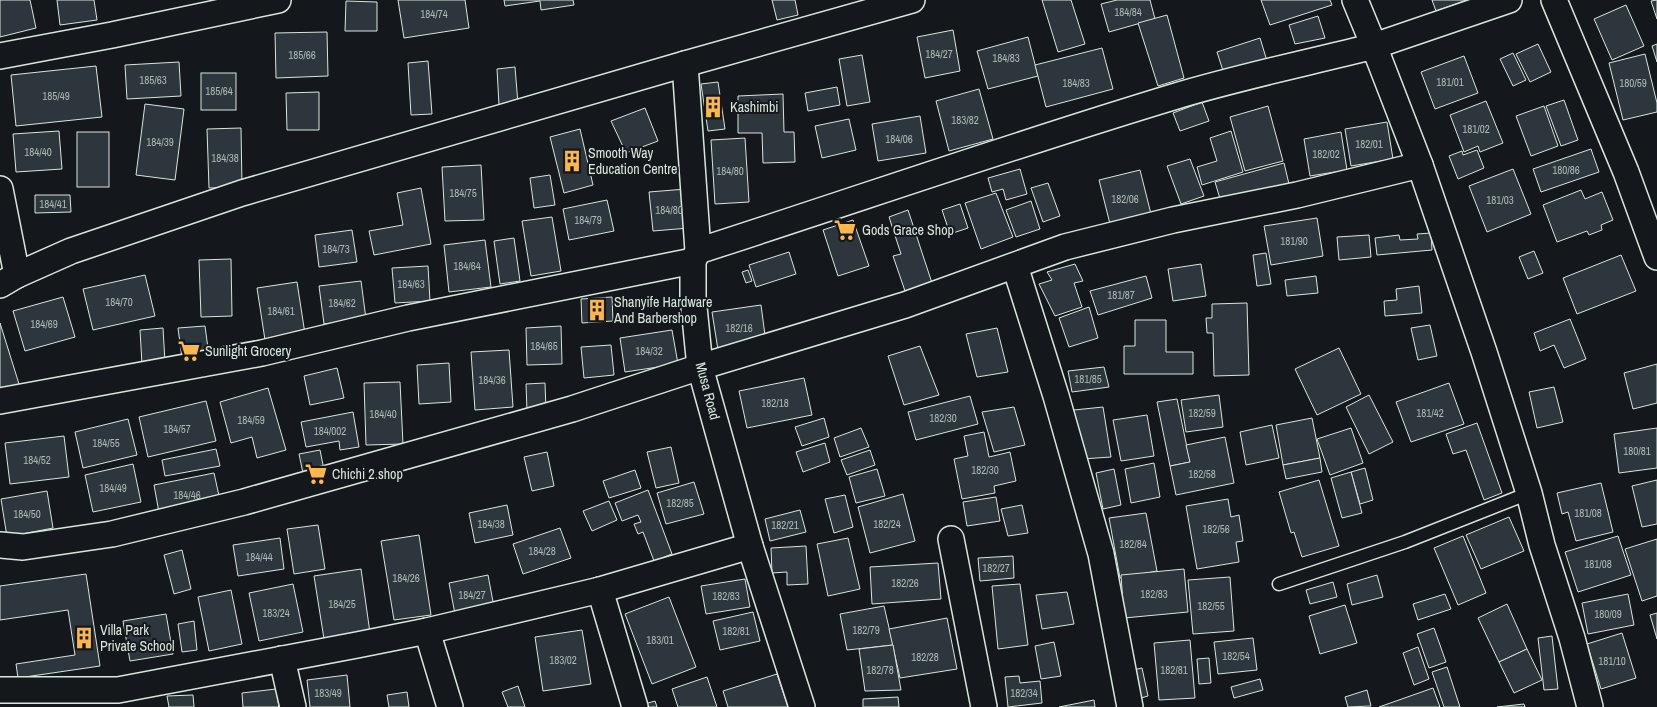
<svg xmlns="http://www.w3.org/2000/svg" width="1657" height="707" font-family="'Archivo Narrow',sans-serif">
<rect width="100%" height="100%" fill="#14181c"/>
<g fill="#2c363c" stroke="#d8e6dc">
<polygon points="0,0 30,0 36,28 0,37"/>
<polygon points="57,0 94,0 97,20 60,25"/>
<polygon points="398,0 465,0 469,28 404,38"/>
<polygon points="504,0 573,0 574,5 541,10 540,1 505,6"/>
<polygon points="772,0 795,0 798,15 777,20"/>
<polygon points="1042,0 1071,0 1085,44 1058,52"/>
<polygon points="1117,0 1150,0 1155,19 1109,32 1101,4"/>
<polygon points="1261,0 1330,0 1332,5 1270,25"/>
<polygon points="1432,0 1467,0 1436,11"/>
<polygon points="1657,0 1657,19 1651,1"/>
<polygon points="346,1 377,2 377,31 345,31"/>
<polygon points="1626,5 1644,46 1612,60 1594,19"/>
<polygon points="1167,15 1184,78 1158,86 1138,23"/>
<polygon points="1318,16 1325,38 1295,44 1289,25"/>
<polygon points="953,30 960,71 925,78 917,37"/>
<polygon points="327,32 328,76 276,78 275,33"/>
<polygon points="1028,37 1038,76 988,89 977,51"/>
<polygon points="1260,38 1267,61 1224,74 1217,52"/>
<polygon points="1538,44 1551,72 1530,82 1516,54"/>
<polygon points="1657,44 1657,62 1652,46"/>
<polygon points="1102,48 1113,89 1046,107 1035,65"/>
<polygon points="1513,53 1526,80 1513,86 1500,59"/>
<polygon points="1645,54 1657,103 1657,112 1623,120 1609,63"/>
<polygon points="862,55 870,102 847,106 839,59"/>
<polygon points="1464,56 1478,93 1435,109 1421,72"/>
<polygon points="428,61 432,114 411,115 408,63"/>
<polygon points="179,62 181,96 127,99 125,65"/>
<polygon points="96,66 102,117 16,126 11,75"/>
<polygon points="515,67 518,104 499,105 497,69"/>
<rect x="201" y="73" width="35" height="37"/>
<polygon points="718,82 725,129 708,131 701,84"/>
<polygon points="837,87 840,105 808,111 805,93"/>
<polygon points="979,89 993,139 949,151 936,101"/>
<polygon points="319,92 319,130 287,130 286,93"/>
<polygon points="783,94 784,132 794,132 795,162 763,163 762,133 738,133 738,96"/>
<polygon points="1564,100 1578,140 1561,146 1546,106"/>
<polygon points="1486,101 1503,143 1480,152 1478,146 1464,152 1450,115"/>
<polygon points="1202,102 1209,121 1180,131 1173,113"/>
<polygon points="145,104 184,109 175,180 136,175"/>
<polygon points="1268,106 1283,161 1245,171 1230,117"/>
<polygon points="1544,106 1558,146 1531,156 1516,116"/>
<polygon points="645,108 658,141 626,153 611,121"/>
<polygon points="920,116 926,153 878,161 872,124"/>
<polygon points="849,119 856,150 822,158 815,126"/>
<polygon points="1387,122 1393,159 1351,166 1345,129"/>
<polygon points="241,128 242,187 209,188 207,129"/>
<polygon points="580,129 593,185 564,193 550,137"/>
<polygon points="59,131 62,169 16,172 13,134"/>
<polygon points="1231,131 1243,172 1202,185 1197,167 1217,161 1210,138"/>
<rect x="77" y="132" width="32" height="55"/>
<polygon points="1341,132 1347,170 1310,176 1304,139"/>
<polygon points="745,138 749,202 715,204 711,140"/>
<polygon points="1591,149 1599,172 1541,192 1533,169"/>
<polygon points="1477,150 1484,168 1458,179 1449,156 1462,151 1463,155"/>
<polygon points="1190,159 1204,196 1181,204 1167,166"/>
<polygon points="1284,163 1289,184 1221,202 1215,182"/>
<polygon points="481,165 484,220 445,221 442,167"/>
<polygon points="1020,169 1027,194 1006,200 1003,189 992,192 988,178"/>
<polygon points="1513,169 1531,214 1487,232 1469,186"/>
<polygon points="1140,170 1152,218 1111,228 1099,180"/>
<polygon points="550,175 555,205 534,208 530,178"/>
<polygon points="1048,183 1060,216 1043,222 1031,188"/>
<polygon points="421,188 431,244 374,255 369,231 403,225 397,193"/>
<polygon points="686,189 689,228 653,231 649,192"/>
<polygon points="1581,190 1585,199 1602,192 1613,220 1601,225 1602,230 1589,235 1587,231 1557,242 1543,205"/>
<polygon points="996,193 1013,237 981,249 965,203"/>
<polygon points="35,195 70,195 71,212 35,213"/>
<polygon points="607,200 614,231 569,240 563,209"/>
<polygon points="1031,201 1040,229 1016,237 1006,210"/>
<polygon points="960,204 968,228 950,234 942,210"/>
<polygon points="908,210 933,286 906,294 893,256 901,254 889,217"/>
<polygon points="552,217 561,271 531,276 522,221"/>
<polygon points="1317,218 1323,256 1271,265 1264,226"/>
<polygon points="853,220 869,266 838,276 823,230"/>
<polygon points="352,230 357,262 319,267 315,235"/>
<polygon points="1431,233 1432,250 1377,255 1375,238 1399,235 1400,240 1418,239 1417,234"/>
<polygon points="1369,235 1371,257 1339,260 1337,237"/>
<polygon points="514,238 520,281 500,284 494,241"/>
<polygon points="485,240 491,287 449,292 444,245"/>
<polygon points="1534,251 1543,273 1528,279 1519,257"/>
<polygon points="789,252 796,274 756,287 749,265"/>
<polygon points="1266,253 1271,284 1257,286 1253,255"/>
<polygon points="1621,255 1636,291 1577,314 1563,278"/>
<polygon points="231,259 232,316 201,317 199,260"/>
<polygon points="1075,264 1083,281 1074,283 1082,307 1055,316 1039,284 1052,280 1047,272"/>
<polygon points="1201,264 1206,296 1173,301 1168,269"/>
<polygon points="428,266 430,301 395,303 392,268"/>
<polygon points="748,270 752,281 746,283 742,272"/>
<polygon points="145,275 155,316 93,330 83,289"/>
<polygon points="1146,276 1152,298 1098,315 1090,291"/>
<polygon points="1316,276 1318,293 1287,296 1285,280"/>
<polygon points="361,281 366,319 324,324 319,286"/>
<polygon points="297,282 305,334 265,340 257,288"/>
<polygon points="1419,286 1422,313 1385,316 1384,301 1397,300 1396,289"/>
<polygon points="63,297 75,337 25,351 13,311"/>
<polygon points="612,297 613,321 582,323 581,299"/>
<polygon points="1247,303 1249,375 1214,376 1213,333 1207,333 1206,318 1212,318 1212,304"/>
<polygon points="761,305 766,343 718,350 712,312"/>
<polygon points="1089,307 1098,338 1069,347 1059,318"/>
<polygon points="1570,319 1586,359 1564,368 1554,345 1540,351 1534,333"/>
<polygon points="1135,320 1166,320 1166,352 1193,352 1193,374 1124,374 1124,346 1135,346"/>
<polygon points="0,323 19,384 0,390"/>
<polygon points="1430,325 1437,356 1418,360 1411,328"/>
<polygon points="205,326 209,356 182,358 178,328"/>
<polygon points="561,326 562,364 527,365 526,328"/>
<polygon points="163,328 165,362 142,364 140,330"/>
<polygon points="997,328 1008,372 977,377 966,334"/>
<polygon points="672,330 678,364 625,372 620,338"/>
<polygon points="611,345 614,375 584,378 581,347"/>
<polygon points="920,346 939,395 904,405 888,356"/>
<polygon points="1339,348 1361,394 1317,415 1295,369"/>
<polygon points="509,350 513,407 475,410 471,352"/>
<polygon points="449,363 451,402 419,404 417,365"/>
<polygon points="1657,364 1657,403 1633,409 1624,373"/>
<polygon points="1104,367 1109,387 1072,392 1068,371"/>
<polygon points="337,368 344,398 310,405 304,376"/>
<polygon points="804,378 812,415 747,428 739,391"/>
<polygon points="400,382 403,444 366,445 364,383"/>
<polygon points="545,383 546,410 527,411 526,384"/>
<polygon points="1449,383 1464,424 1411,442 1396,402"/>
<polygon points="1554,387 1563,422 1537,428 1529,392"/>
<polygon points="268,388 286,450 257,458 252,437 231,443 220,402"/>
<polygon points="1219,395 1223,427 1186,432 1181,400"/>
<polygon points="1369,395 1393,442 1369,454 1346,407"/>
<polygon points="970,396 978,424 916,440 908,412"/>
<polygon points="1177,399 1190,462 1170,466 1157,402"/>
<polygon points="206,401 216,441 148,457 139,417"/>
<polygon points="1014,407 1025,445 994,452 982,412"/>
<polygon points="1103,407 1111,457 1082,459 1074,410"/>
<polygon points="353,412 359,447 340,450 339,441 306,447 301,422"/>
<polygon points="1147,415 1154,456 1121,461 1113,420"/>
<polygon points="824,418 829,437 802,446 795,427"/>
<polygon points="1312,418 1320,458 1283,465 1276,425"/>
<polygon points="128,419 137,455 83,468 75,432"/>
<polygon points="1477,423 1502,493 1484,500 1466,450 1453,454 1446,434"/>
<polygon points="1272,425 1279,458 1246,465 1240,432"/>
<polygon points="861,428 869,447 840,457 834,438"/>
<polygon points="1351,428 1363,463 1330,475 1317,439"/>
<polygon points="1657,428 1657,468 1619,473 1614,434"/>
<polygon points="984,432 989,457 1010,452 1016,481 994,486 995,493 962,499 954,459 968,456 964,436"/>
<polygon points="64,436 69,477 10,484 5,443"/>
<polygon points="1225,437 1234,483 1176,495 1170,466 1190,462 1186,445"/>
<polygon points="825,443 830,462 803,472 796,452"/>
<polygon points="671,447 679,483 656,488 647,452"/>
<polygon points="216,449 220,466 165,476 162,460"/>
<polygon points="320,450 325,475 304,478 299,454"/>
<polygon points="870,450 875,465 847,475 841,460"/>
<polygon points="547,452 554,486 532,491 524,457"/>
<polygon points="1320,458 1322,472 1286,479 1283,465"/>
<polygon points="1154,463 1160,497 1131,503 1125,469"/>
<polygon points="133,464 141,502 93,512 85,475"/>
<polygon points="1365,468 1373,500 1360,504 1351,472"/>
<polygon points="877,469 885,496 856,503 849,477"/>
<polygon points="1114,469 1121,505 1103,509 1096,473"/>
<polygon points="635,470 641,488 609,498 603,481"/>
<polygon points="1351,472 1362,513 1342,518 1331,478"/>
<polygon points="214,473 221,505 160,518 154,485"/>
<polygon points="1319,480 1339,546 1302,557 1294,532 1291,533 1279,492"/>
<polygon points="1657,480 1657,524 1642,527 1632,486"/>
<polygon points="694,482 704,514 666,524 657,493"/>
<polygon points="1601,483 1613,532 1576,541 1568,512 1562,514 1557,493"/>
<polygon points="648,490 672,554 654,561 643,532 638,534 634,524 641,522 638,515 622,521 615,503"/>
<polygon points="47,491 53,528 7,537 1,499"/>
<polygon points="903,494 915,541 870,553 858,507"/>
<polygon points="845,495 853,527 834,533 825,499"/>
<polygon points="996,497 1000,521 967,526 963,502"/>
<polygon points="1228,499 1231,517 1239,515 1243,541 1236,542 1239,562 1197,569 1186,506"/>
<polygon points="609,501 617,520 592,531 583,511"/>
<polygon points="507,505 513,535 475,543 469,513"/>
<polygon points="1022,505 1028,533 1008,536 1001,509"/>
<polygon points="800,510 806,532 770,541 765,519"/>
<polygon points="1146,513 1157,571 1120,578 1109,518"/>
<polygon points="1509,517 1524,551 1481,569 1466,535"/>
<polygon points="318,525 325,569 294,574 287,529"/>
<polygon points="560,528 571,558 523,574 513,544"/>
<polygon points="419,535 431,615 394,620 381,541"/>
<polygon points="1463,536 1486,593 1458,605 1434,548"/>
<polygon points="1618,536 1631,575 1578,592 1565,552"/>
<polygon points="280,538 284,569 238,576 233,545"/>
<polygon points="848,538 860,589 828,596 817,544"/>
<polygon points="1657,539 1657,596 1642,601 1625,549"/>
<polygon points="806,546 808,584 787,585 787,572 772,573 771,548"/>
<polygon points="182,550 191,589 174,594 164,555"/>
<polygon points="1013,556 1014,578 980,581 978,558"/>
<polygon points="938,563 941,599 872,604 870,567"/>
<polygon points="361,569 370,633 324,639 314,576"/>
<polygon points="1184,569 1188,612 1124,618 1121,575"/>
<polygon points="86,574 100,666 18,678 16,664 75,655 68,610 0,620 0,586"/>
<polygon points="488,575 494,607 455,614 449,583"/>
<polygon points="1377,575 1383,597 1352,605 1347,584"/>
<polygon points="1230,577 1234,631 1193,634 1188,580"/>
<polygon points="745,579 750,607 706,614 701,586"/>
<polygon points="1333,582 1337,597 1310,604 1306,590"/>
<polygon points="293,584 303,632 259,641 249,593"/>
<polygon points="1020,584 1028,645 998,649 992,586"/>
<polygon points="231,590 242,644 209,651 198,597"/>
<polygon points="1067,592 1074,624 1042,629 1036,595"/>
<polygon points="1445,594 1451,609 1418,620 1413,604"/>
<polygon points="1628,594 1634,625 1588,634 1582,603"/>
<polygon points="669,597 696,667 652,684 625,614"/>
<polygon points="1507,604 1527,649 1499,662 1478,618"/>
<polygon points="1345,605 1357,643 1320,654 1309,616"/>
<polygon points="884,606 893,645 847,650 840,614"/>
<polygon points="753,612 760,641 720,650 713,621"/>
<polygon points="1657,613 1657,639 1650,615"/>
<polygon points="166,614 173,654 130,661 123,621"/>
<polygon points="947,618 957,669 900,678 889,629"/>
<polygon points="194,621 197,650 182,652 178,624"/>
<polygon points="1434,628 1446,662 1429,668 1417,634"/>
<polygon points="582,630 591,684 543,691 535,637"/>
<polygon points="1622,633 1636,678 1601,689 1587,644"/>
<polygon points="1552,636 1558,689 1544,690 1538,638"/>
<polygon points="1253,638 1257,670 1218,674 1214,642"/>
<polygon points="1190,640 1195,698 1159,700 1154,643"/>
<polygon points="1054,642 1061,676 1041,679 1035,646"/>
<polygon points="893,645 901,690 865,691 859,649"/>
<polygon points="1418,647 1429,679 1414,685 1403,653"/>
<polygon points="1527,649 1542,680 1514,693 1499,662"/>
<polygon points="1209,658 1211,683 1199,684 1197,659"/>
<polygon points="1447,667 1460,707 1444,707 1432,672"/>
<polygon points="1142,668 1148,696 1134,700 1128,671"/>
<polygon points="777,674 788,707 728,707 723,691"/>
<polygon points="347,675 350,707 310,707 307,680"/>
<polygon points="1019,676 1020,683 1040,681 1042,703 1008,707 1005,677"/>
<polygon points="707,677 717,707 678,707 672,689"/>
<polygon points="1260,679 1263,690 1234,698 1231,687"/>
<polygon points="518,686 525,707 508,707 502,692"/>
<polygon points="1433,688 1440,707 1379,707"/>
<polygon points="276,689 279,707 243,707 242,693"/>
<polygon points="1367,690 1371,706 1348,707 1345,697"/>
<polygon points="407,692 409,707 389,707 387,695"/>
<polygon points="193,695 194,707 169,707 167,696"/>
<polygon points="898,697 899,707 863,707 863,699"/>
<polygon points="1094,700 1095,707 1059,707"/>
<polygon points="655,701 657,707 642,707 641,705"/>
<polygon points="1524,704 1525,707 1497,707"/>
</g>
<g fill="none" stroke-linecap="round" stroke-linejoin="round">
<g stroke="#d8e6dc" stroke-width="15">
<polyline id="service" points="1279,584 1405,542 1529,493"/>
</g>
<g stroke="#d8e6dc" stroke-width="28">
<g id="minor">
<polyline points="1355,0 1374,46 1509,0"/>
<polyline points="1554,0 1626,172 1657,257"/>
<polyline points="0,56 112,35 278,0"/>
<polyline points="685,64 698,251 693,261 693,297 700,367 750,546 802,707"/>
<polyline points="0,189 17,275"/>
<path d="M698,251C856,200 1014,145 1173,97C1239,77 1307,63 1374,46L1420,165"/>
<polyline points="1015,266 1056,396 1101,554 1130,707"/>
<polyline points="0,285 17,275 71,251 242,193 685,64 912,0"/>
<polyline points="0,401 262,353 408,318 693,261"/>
<polyline points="951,539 984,707"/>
<polyline points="0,545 23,547 112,534 244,502 572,409 700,367 905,305 1065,247 1173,220 1297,195 1420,165 1484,352 1529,493 1542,545 1572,638 1590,707"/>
<polyline points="600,590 635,707"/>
<polyline points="427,631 450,707"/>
<polyline points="282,659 293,707"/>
<polyline points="0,690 118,690 357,645 427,631 600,590 750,546"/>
</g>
</g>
<use href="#service" stroke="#14181c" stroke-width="12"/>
<use href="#minor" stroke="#14181c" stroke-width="25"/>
</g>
<defs>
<g id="building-bare" transform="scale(1.725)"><path d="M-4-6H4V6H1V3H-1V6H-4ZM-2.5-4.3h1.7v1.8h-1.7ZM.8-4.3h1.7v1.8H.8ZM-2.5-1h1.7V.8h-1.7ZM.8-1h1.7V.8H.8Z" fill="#ffb74d" stroke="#14181c" stroke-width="2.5" paint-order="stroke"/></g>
<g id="supermarket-bare" transform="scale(1.725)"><path d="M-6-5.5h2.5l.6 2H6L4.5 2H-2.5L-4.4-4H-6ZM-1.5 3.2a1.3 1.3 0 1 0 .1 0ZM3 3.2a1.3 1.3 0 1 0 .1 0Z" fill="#ffb74d" stroke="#14181c" stroke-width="2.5" paint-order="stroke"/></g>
</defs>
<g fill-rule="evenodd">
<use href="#building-bare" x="713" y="107"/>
<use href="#building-bare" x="572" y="161"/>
<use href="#supermarket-bare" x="845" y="230"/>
<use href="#building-bare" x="597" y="310"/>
<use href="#supermarket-bare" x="189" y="351"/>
<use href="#supermarket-bare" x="316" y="474"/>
<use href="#building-bare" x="84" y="638"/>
</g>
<g text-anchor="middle" stroke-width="4" stroke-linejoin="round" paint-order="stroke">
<g font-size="11" fill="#adbab4">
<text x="1128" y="16">184/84</text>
<text x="434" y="18">184/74</text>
<text x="939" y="58">184/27</text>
<text x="302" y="59">185/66</text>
<text x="1006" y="62">184/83</text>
<text x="153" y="84">185/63</text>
<text x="1450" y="86">181/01</text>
<text x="1076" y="87">184/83</text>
<text x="1633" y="87">180/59</text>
<text x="219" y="95">185/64</text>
<text x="56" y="100">185/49</text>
<text x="965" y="124">183/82</text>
<text x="1476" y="133">181/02</text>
<text x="899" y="143">184/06</text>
<text x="160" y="146">184/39</text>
<text x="1369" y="148">182/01</text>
<text x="38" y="156">184/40</text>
<text x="1326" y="158">182/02</text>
<text x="225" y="162">184/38</text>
<text x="1566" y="174">180/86</text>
<text x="730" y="175">184/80</text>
<text x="463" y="197">184/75</text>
<text x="1125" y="203">182/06</text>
<text x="1500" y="204">181/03</text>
<text x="53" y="208">184/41</text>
<text x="669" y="214">184/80</text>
<text x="588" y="224">184/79</text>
<text x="1294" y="245">181/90</text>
<text x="336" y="253">184/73</text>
<text x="467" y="270">184/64</text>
<text x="411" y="288">184/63</text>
<text x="1121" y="299">181/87</text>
<text x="119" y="306">184/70</text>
<text x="342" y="307">184/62</text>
<text x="281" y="315">184/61</text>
<text x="44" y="328">184/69</text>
<text x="739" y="332">182/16</text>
<text x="544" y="350">184/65</text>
<text x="649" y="355">184/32</text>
<text x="1088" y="383">181/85</text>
<text x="492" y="384">184/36</text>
<text x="775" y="407">182/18</text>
<text x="1202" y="417">182/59</text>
<text x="1430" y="417">181/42</text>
<text x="383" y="418">184/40</text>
<text x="943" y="422">182/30</text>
<text x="251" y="424">184/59</text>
<text x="177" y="433">184/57</text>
<text x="330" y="435">184/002</text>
<text x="106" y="447">184/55</text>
<text x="1637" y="455">180/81</text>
<text x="37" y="464">184/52</text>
<text x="985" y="474">182/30</text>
<text x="1202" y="478">182/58</text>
<text x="113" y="492">184/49</text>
<text x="187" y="499">184/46</text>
<text x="680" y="507">182/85</text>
<text x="1588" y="517">181/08</text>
<text x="27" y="518">184/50</text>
<text x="491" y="528">184/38</text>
<text x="887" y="528">182/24</text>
<text x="785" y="529">182/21</text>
<text x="1216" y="533">182/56</text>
<text x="1133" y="548">182/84</text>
<text x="542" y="555">184/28</text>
<text x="259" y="561">184/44</text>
<text x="1598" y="568">181/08</text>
<text x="996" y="572">182/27</text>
<text x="406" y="582">184/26</text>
<text x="905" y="587">182/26</text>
<text x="1154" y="598">182/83</text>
<text x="472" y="599">184/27</text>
<text x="726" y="600">182/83</text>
<text x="342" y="608">184/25</text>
<text x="1211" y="610">182/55</text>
<text x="276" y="617">183/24</text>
<text x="1608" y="618">180/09</text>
<text x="866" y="634">182/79</text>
<text x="736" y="635">182/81</text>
<text x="660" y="644">183/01</text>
<text x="1236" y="660">182/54</text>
<text x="925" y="661">182/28</text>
<text x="563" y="664">183/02</text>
<text x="1612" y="665">181/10</text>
<text x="880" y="674">182/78</text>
<text x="1174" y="674">182/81</text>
<text x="328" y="697">183/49</text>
<text x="1024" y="697">182/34</text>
</g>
<g font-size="14" fill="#d8e6dc" stroke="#14181c" text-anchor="start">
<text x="730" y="112">Kashimbi</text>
<text x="588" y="158">Smooth Way<tspan x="588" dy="16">Education Centre</tspan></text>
<text x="862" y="235">Gods Grace Shop</text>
<text x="614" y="307">Shanyife Hardware<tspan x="614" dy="16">And Barbershop</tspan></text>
<text x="205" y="356">Sunlight Grocery</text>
<text x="332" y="479">Chichi 2 shop</text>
<text x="100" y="635">Villa Park<tspan x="100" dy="16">Private School</tspan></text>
</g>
<g font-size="14" fill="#d8e6dc" stroke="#14181c">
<text transform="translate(708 391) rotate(75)" y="5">Musa Road</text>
</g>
</g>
</svg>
